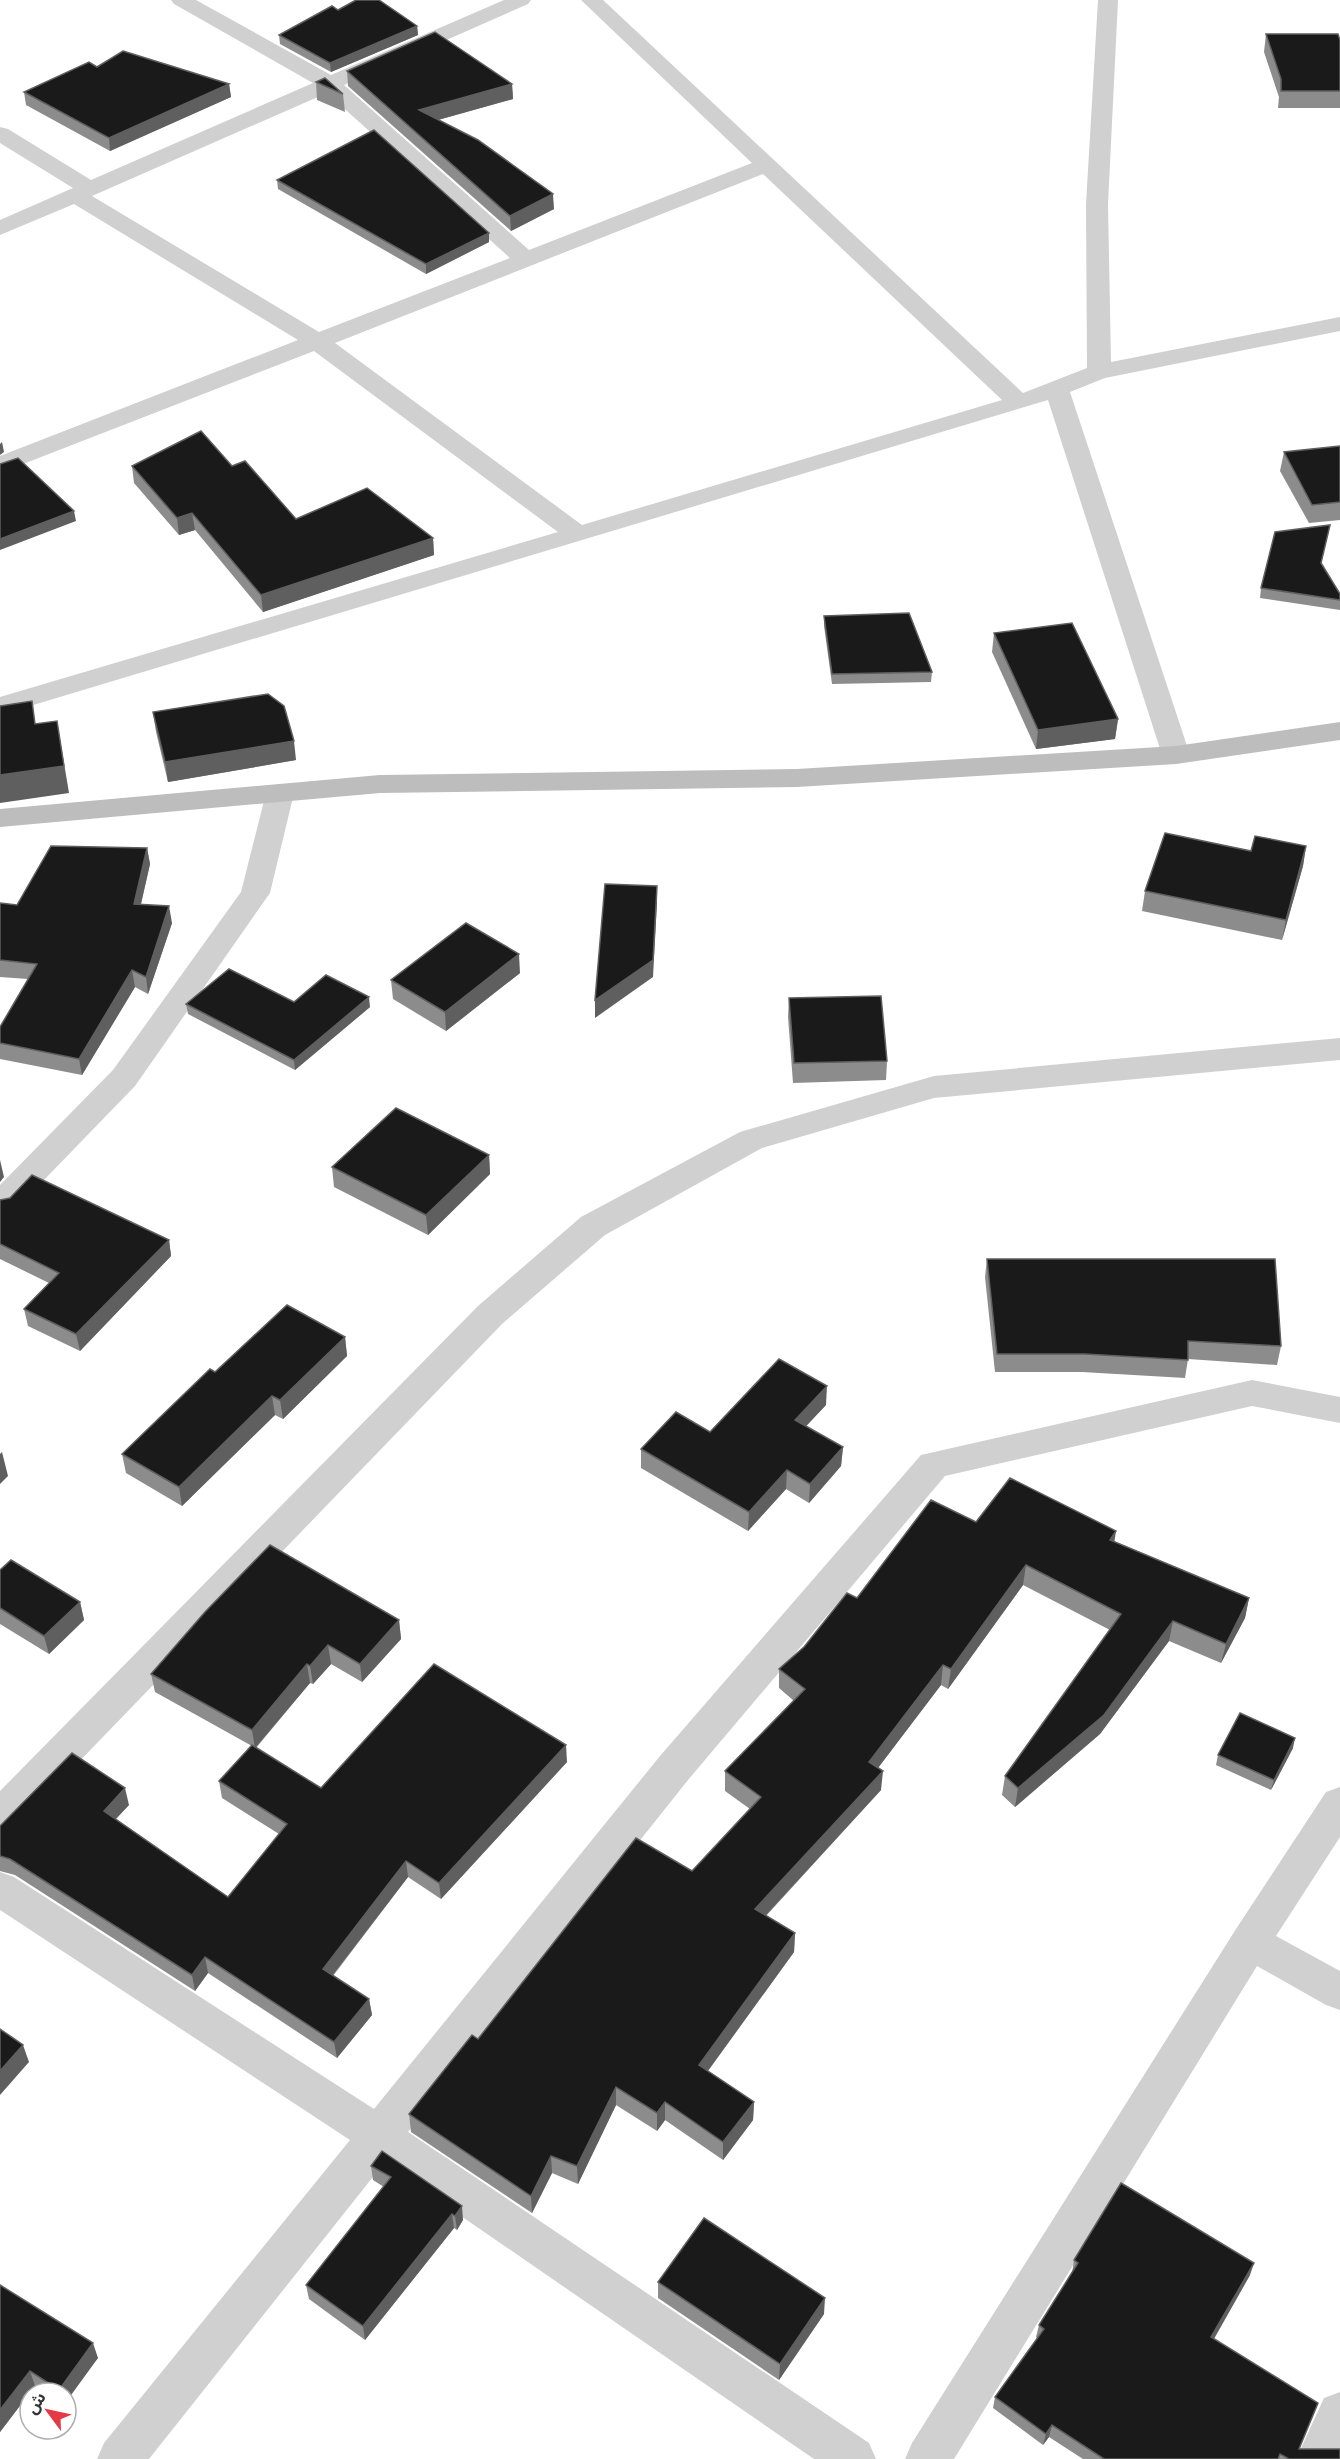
<svg xmlns="http://www.w3.org/2000/svg" width="1340" height="2459" font-family="Commissioner,'Noto Sans Arabic',sans-serif">
<rect width="100%" height="100%" fill="#fff"/>
<g fill="none" stroke-linecap="round" stroke-linejoin="round">
<g fill="#d0d0d0" fill-rule="evenodd">
<path d="M171,0H196L331,75L504,0H531L528,4L344,85L529,250L752,163L581,0H603L1023,393L1087,368L1086,204L1098,0H1118L1108,204L1111,362L1340,317V331L1105,378L1070,392L1190,755L1186,761L1176,764L1166,761L1162,755L1048,400L0,715V697L558,532L314,351L0,473V456L298,340L74,204L0,235V220L73,188L0,143V127L8,129L91,180L313,83L174,4ZM327,93L510,258L319,332L92,196ZM763,174L1002,400L582,525L335,343Z"/>
<polygon points="280,784 290,787 294,793 270,893 265,900 135,1086 12,1213 0,1217 0,1185 113,1070 241,892 266,793 270,787"/>
<polygon points="1340,1038 1340,1060 934,1098 762,1148 605,1235 502,1324 14,1829 0,1834 0,1791 478,1306 581,1217 740,1132 934,1076"/>
<polygon points="1252,1380 1340,1397 1340,1423 1252,1406 945,1476 688,1780 408,2132 869,2443 876,2459 814,2459 384,2163 149,2459 97,2459 104,2443 350,2140 0,1910 0,1872 14,1877 374,2109 660,1756 921,1455"/>
<polygon points="1340,1787 1340,1837 1276,1936 1340,1971 1340,2010 1326,2005 1257,1966 954,2459 905,2459 912,2443 1236,1929 1326,1792"/>
<polygon points="1340,2392 1340,2459 1296,2459 1324,2398"/>
</g>
<polygon fill="#bdbdbd" fill-rule="evenodd" points="1340,722 1340,740 1176,764 797,787 380,793 0,827 0,809 380,775 797,769 1176,746"/>
</g>
<g fill="#8c8c8c">
<polygon points="338,10 417,26 418,35 331,72 280,44 279,35"/>
<polygon points="1266,34 1340,40 1340,108 1278,108 1279,97 1264,52"/>
<polygon points="97,67 229,84 231,97 110,151 26,105 24,92"/>
<polygon points="347,71 512,84 513,99 438,120 554,209 511,231 348,86"/>
<polygon points="316,82 343,94 345,112 317,100"/>
<polygon points="277,180 489,242 426,274 278,189"/>
<polygon points="1340,446 1340,520 1309,523 1280,471 1284,452"/>
<polygon points="132,466 232,466 296,519 433,538 434,555 263,612 195,530 179,535 134,483"/>
<polygon points="1261,588 1340,594 1340,610 1260,598"/>
<polygon points="824,616 932,672 931,682 832,684 824,626"/>
<polygon points="994,633 1118,719 1115,739 1036,749 992,652"/>
<polygon points="153,712 296,760 168,782 156,732"/>
<polygon points="1306,846 1303,866 1282,940 1142,911 1145,891 1251,851"/>
<polygon points="147,848 150,864 141,904 172,923 148,994 135,987 82,1075 0,1059 0,1027 28,979 0,977 0,903 17,905"/>
<polygon points="520,973 446,1031 393,999 391,980"/>
<polygon points="789,998 887,1061 886,1080 793,1083 788,1017"/>
<polygon points="294,1002 370,1007 295,1070 188,1014 186,1004"/>
<polygon points="489,1155 490,1174 428,1235 334,1187 332,1167"/>
<polygon points="0,1200 169,1240 171,1256 80,1351 28,1326 24,1309 49,1283 0,1259"/>
<polygon points="987,1259 1281,1346 1277,1365 1188,1359 1185,1378 1082,1372 995,1372 985,1277"/>
<polygon points="345,1337 347,1356 283,1419 275,1415 182,1506 126,1473 122,1454 215,1372"/>
<polygon points="826,1405 806,1426 843,1447 841,1466 809,1503 786,1489 748,1531 641,1468 641,1449 710,1432"/>
<polygon points="976,1522 1114,1541 1249,1598 1245,1618 1221,1663 1169,1641 1100,1734 1015,1807 1002,1795 1005,1776 1110,1630 1023,1585 948,1689 941,1685 878,1768 881,1790 766,1916 795,1933 794,1952 708,2071 754,2102 753,2120 723,2160 665,2120 657,2131 616,2105 578,2184 552,2173 532,2213 411,2132 409,2114 478,2039 692,1871 750,1809 725,1791 725,1771 794,1701 779,1688 779,1669 857,1598"/>
<polygon points="0,1570 80,1602 84,1620 49,1654 0,1624"/>
<polygon points="399,1620 401,1639 362,1682 331,1664 313,1684 310,1683 256,1748 321,1788 567,1762 441,1899 408,1877 333,1976 369,1999 372,2015 337,2058 208,1973 195,1991 15,1875 0,1871 0,1826 129,1805 116,1819 228,1897 279,1834 222,1798 219,1781 252,1746 155,1692 151,1674"/>
<polygon points="1293,1748 1271,1790 1216,1765 1218,1755"/>
<polygon points="371,2166 463,2220 457,2230 454,2228 365,2340 309,2299 306,2285 384,2187 373,2180"/>
<polygon points="1074,2260 1250,2275 1214,2339 1299,2449 1340,2459 1083,2459 1049,2437 1043,2445 993,2408 995,2397 1037,2338 1036,2337 1039,2325 1072,2273"/>
<polygon points="658,2282 824,2314 779,2380 658,2298"/>
<polygon points="0,2285 98,2358 66,2393 46,2393 35,2386 0,2432"/>
</g>
<g fill="#5f5f5f">
<polygon points="417,26 418,35 331,72 330,63"/>
<polygon points="229,84 231,97 110,151 109,138"/>
<polygon points="512,84 513,99 420,125 419,110"/>
<polygon points="553,194 554,209 511,231 510,216"/>
<polygon points="489,233 489,242 426,274 426,264"/>
<polygon points="2,442 4,452 0,455 0,444"/>
<polygon points="74,511 76,521 0,550 0,539"/>
<polygon points="192,513 195,530 179,535 177,518"/>
<polygon points="433,538 434,555 263,612 261,595"/>
<polygon points="1118,719 1115,739 1036,749 1038,730"/>
<polygon points="57,721 69,793 0,803 0,775"/>
<polygon points="294,741 296,760 168,782 165,762"/>
<polygon points="1306,846 1303,866 1282,940 1286,920"/>
<polygon points="147,848 150,864 137,921 134,904"/>
<polygon points="657,886 657,903 653,977 595,1018 595,1000"/>
<polygon points="169,906 172,923 148,994 146,977"/>
<polygon points="519,954 520,973 446,1031 445,1012"/>
<polygon points="132,970 135,987 82,1075 79,1059"/>
<polygon points="369,997 370,1007 295,1070 294,1060"/>
<polygon points="489,1155 490,1174 428,1235 426,1215"/>
<polygon points="0,1160 4,1177 0,1182"/>
<polygon points="169,1240 171,1256 80,1351 76,1334"/>
<polygon points="345,1337 347,1356 283,1419 280,1400"/>
<polygon points="827,1386 826,1405 794,1439 795,1420"/>
<polygon points="272,1396 275,1415 182,1506 179,1487"/>
<polygon points="843,1447 841,1466 809,1503 810,1484"/>
<polygon points="2,1452 8,1476 0,1484 0,1454"/>
<polygon points="787,1470 786,1489 748,1531 749,1512"/>
<polygon points="1116,1531 1113,1551 1110,1540"/>
<polygon points="1026,1565 1023,1585 948,1689 951,1669"/>
<polygon points="1249,1598 1245,1618 1221,1663 1226,1644"/>
<polygon points="80,1602 84,1620 49,1654 44,1636"/>
<polygon points="399,1620 401,1639 362,1682 360,1664"/>
<polygon points="1173,1621 1169,1641 1100,1734 1015,1807 1018,1788"/>
<polygon points="328,1645 331,1664 313,1684 310,1666"/>
<polygon points="307,1664 310,1683 255,1748 252,1730"/>
<polygon points="943,1665 941,1685 868,1781 869,1762"/>
<polygon points="1295,1738 1293,1748 1271,1790 1274,1780"/>
<polygon points="566,1745 567,1762 441,1899 439,1883"/>
<polygon points="883,1771 881,1790 754,1928 755,1909"/>
<polygon points="125,1788 129,1805 108,1827 104,1811"/>
<polygon points="406,1861 408,1877 325,1985 323,1969"/>
<polygon points="795,1933 794,1952 699,2083 699,2065"/>
<polygon points="205,1957 208,1973 195,1991 192,1975"/>
<polygon points="369,1999 372,2015 337,2058 334,2042"/>
<polygon points="23,2045 29,2062 0,2095 0,2071"/>
<polygon points="616,2087 616,2105 578,2184 577,2166"/>
<polygon points="665,2102 665,2120 657,2131 657,2113"/>
<polygon points="754,2102 753,2120 723,2160 723,2142"/>
<polygon points="551,2156 552,2173 532,2213 531,2196"/>
<polygon points="462,2206 463,2220 457,2230 455,2216"/>
<polygon points="452,2214 454,2228 365,2340 363,2326"/>
<polygon points="1254,2263 1250,2275 1208,2349 1211,2337"/>
<polygon points="825,2298 824,2314 779,2380 780,2364"/>
<polygon points="93,2343 98,2358 66,2402 66,2393 60,2393 59,2390"/>
<polygon points="30,2371 35,2386 0,2432 0,2410"/>
<polygon points="1052,2425 1049,2437 1043,2445 1046,2434"/>
</g>
<g fill="#1a1a1a" stroke="#5f5f5f" stroke-width="1.5">
<polygon points="356,0 379,0 417,26 330,63 279,35 332,6 338,10"/>
<polygon points="435,32 512,84 419,110 478,140 553,194 510,216 347,71"/>
<polygon points="1266,34 1338,34 1340,40 1340,91 1281,91 1281,79"/>
<polygon points="123,51 229,84 109,138 24,92 89,62 97,67"/>
<polygon points="325,78 343,94 316,82"/>
<polygon points="374,130 489,233 426,264 277,180"/>
<polygon points="201,431 232,466 245,461 296,519 367,488 433,538 261,595 192,513 177,518 132,466"/>
<polygon points="1340,446 1340,502 1312,505 1284,452"/>
<polygon points="18,458 74,511 0,539 0,464"/>
<polygon points="1330,525 1321,563 1340,594 1340,600 1261,588 1275,532"/>
<polygon points="909,613 932,672 832,674 824,616"/>
<polygon points="1072,623 1118,719 1038,730 994,633"/>
<polygon points="268,694 284,706 294,741 165,762 153,712"/>
<polygon points="32,701 35,724 57,721 64,766 0,775 0,706"/>
<polygon points="1165,833 1251,851 1255,836 1306,846 1286,920 1145,891"/>
<polygon points="51,846 147,848 134,904 169,906 146,977 132,970 79,1059 0,1043 0,1027 37,964 0,960 0,903 17,905"/>
<polygon points="605,884 657,886 653,960 595,1000"/>
<polygon points="466,923 519,954 445,1012 391,980"/>
<polygon points="229,969 294,1002 326,975 369,997 294,1060 186,1004"/>
<polygon points="881,996 887,1061 794,1063 789,998"/>
<polygon points="396,1108 489,1155 426,1215 332,1167"/>
<polygon points="32,1175 169,1240 76,1334 24,1309 59,1273 0,1244 0,1200 10,1198"/>
<polygon points="987,1259 1275,1259 1281,1346 1188,1341 1188,1360 1085,1354 997,1354"/>
<polygon points="287,1305 345,1337 280,1400 272,1396 179,1487 122,1454 210,1369 215,1372"/>
<polygon points="779,1359 827,1386 795,1420 843,1447 810,1484 787,1470 749,1512 641,1449 676,1412 710,1432"/>
<polygon points="1010,1478 1116,1531 1110,1540 1249,1598 1226,1644 1173,1621 1104,1715 1018,1788 1005,1776 1121,1614 1026,1565 951,1669 943,1665 869,1762 883,1771 755,1909 795,1933 699,2065 754,2102 723,2142 665,2102 657,2113 616,2087 577,2166 551,2156 531,2196 409,2114 472,2035 478,2039 636,1838 692,1871 761,1797 725,1771 805,1689 779,1669 804,1647 847,1593 857,1598 931,1500 976,1522"/>
<polygon points="270,1545 399,1620 360,1664 328,1645 310,1666 307,1664 252,1730 151,1674 205,1612"/>
<polygon points="11,1560 80,1602 44,1636 0,1608 0,1570"/>
<polygon points="434,1664 566,1745 439,1883 406,1861 323,1969 369,1999 334,2042 205,1957 192,1975 10,1859 0,1856 0,1826 72,1753 125,1788 104,1811 228,1897 287,1824 219,1781 252,1745 321,1788"/>
<polygon points="1240,1713 1295,1738 1274,1780 1218,1755"/>
<polygon points="0,2029 23,2045 0,2071"/>
<polygon points="382,2151 462,2206 455,2216 452,2214 363,2326 306,2285 391,2177 371,2166"/>
<polygon points="1121,2183 1254,2263 1211,2337 1318,2403 1299,2449 1340,2449 1340,2459 1289,2459 1280,2454 1278,2459 1104,2459 1052,2425 1046,2434 995,2397 1044,2329 1039,2325 1078,2263 1074,2260"/>
<polygon points="704,2218 825,2298 780,2364 658,2282"/>
<polygon points="0,2285 93,2343 59,2390 30,2371 0,2410"/>
</g>
<g transform="translate(48 2411) rotate(303)"><circle r="28" fill="#ffffff" stroke="#adadad" stroke-width="1.5"/>
<path d="M0-4.5L10 22L0 15L-10 22Z" fill="#e63946"/>
<text y="-9" font-size="16" font-weight="bold" text-anchor="middle" fill="#333333">ش</text>
</g>
</svg>
